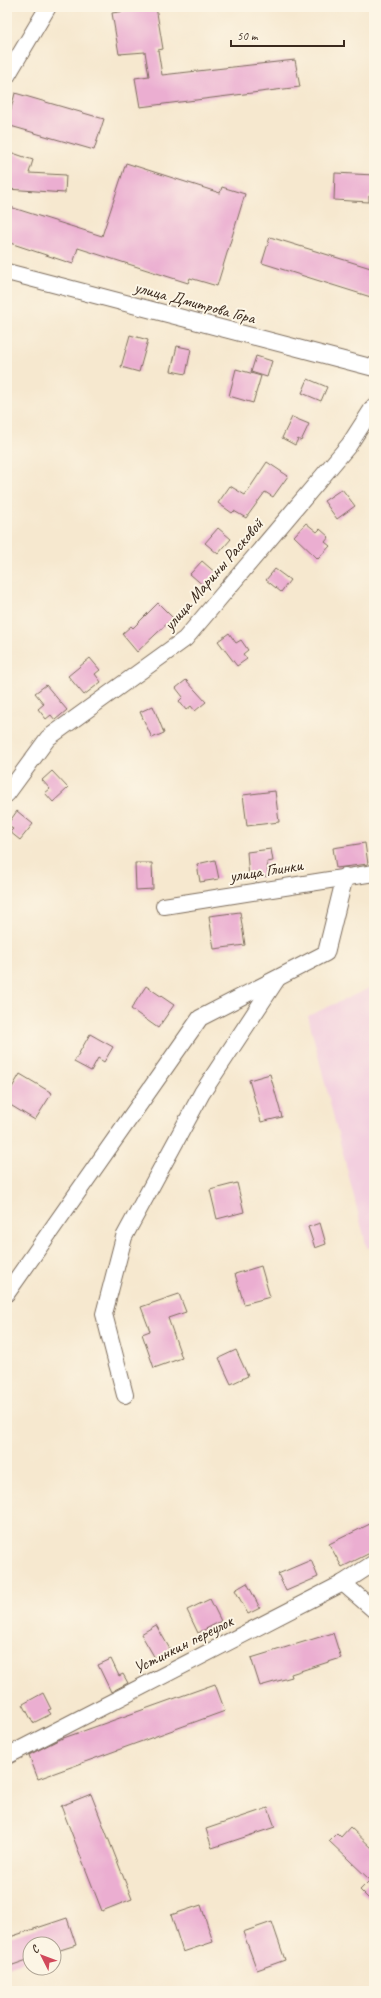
<svg xmlns="http://www.w3.org/2000/svg" width="381" height="1998" font-family="Caveat,sans-serif">
<rect width="100%" height="100%" fill="#fcf5e5"/>
<filter id="ink" filterUnits="userSpaceOnUse"><feTurbulence type="fractalNoise" baseFrequency=".025" numOctaves="2"/><feDisplacementMap in="SourceGraphic" scale="8" xChannelSelector="R" yChannelSelector="G"/><feConvolveMatrix kernelMatrix="1 2 1 2 8 2 1 2 1" color-interpolation-filters="sRGB"/></filter>
<filter id="wash" filterUnits="userSpaceOnUse"><feTurbulence type="fractalNoise" baseFrequency=".012" numOctaves="4" result="noise"/><feDisplacementMap in="SourceGraphic" scale="16" xChannelSelector="R" yChannelSelector="G"/><feGaussianBlur stdDeviation="0.9" result="paint"/><feColorMatrix in="noise" values="0 0 0 0 0 0 0 0 0 0 0 0 0 0 0 0 0 1.4 0 .05"/><feComposite in="paint" operator="in"/></filter>
<g filter="url(#wash)">
<rect width="100%" height="100%" fill="#f6e8cf"/>
<polygon fill="#f3cfdf" points="374,986 374,1247 367,1248 308,1016"/>
<g id="blocks">
<g fill="#ebaed1">
<polygon points="138,7 156,7 163,49 158,50 162,75 295,60 300,87 140,107 135,78 149,76 145,52 119,54 112,13 138,9"/>
<polygon points="15,93 104,119 94,150 7,125"/>
<polygon points="7,151 33,160 29,173 66,175 65,193 7,189"/>
<polygon points="126,163 220,193 222,187 245,194 217,286 190,278 188,283 78,248 73,264 7,242 7,206 102,236"/>
<polygon points="335,173 374,175 374,196 369,196 369,202 334,200"/>
<polygon points="270,237 374,269 374,298 262,263"/>
<polygon points="130,335 148,340 139,372 121,367"/>
<polygon points="177,346 191,349 186,374 171,371"/>
<polygon points="256,356 272,361 267,377 251,372"/>
<polygon points="236,369 261,376 253,403 229,396"/>
<polygon points="308,379 327,387 321,401 302,393"/>
<polygon points="292,417 309,424 301,441 298,439 295,445 282,438"/>
<polygon points="267,462 288,476 273,497 265,492 246,518 234,511 232,513 218,503 230,486 245,495"/>
<polygon points="342,489 355,506 337,519 324,501"/>
<polygon points="306,523 317,532 320,529 329,537 325,542 330,546 318,559 294,536"/>
<polygon points="218,528 231,539 218,554 205,543"/>
<polygon points="202,561 218,575 206,588 190,574"/>
<polygon points="275,569 290,580 281,592 266,580"/>
<polygon points="158,603 173,618 137,652 122,634 131,626 133,628"/>
<polygon points="229,633 236,643 241,640 248,650 243,654 247,659 237,666 218,641"/>
<polygon points="90,658 100,670 95,674 101,682 84,695 68,676"/>
<polygon points="186,680 206,702 195,711 191,706 186,710 179,701 183,697 176,688"/>
<polygon points="46,685 67,710 55,720 51,715 46,719 38,709 44,704 35,693"/>
<polygon points="153,706 164,733 152,738 140,712"/>
<polygon points="52,771 68,788 53,802 45,793 50,789 42,780"/>
<polygon points="275,791 279,822 247,826 243,795"/>
<polygon points="17,811 33,824 20,840 10,832 13,829 7,825"/>
<polygon points="365,843 368,864 336,868 333,848"/>
<polygon points="271,849 273,861 267,862 268,876 249,878 247,852"/>
<polygon points="215,860 219,879 200,882 197,864"/>
<polygon points="135,863 152,863 153,889 136,890"/>
<polygon points="240,912 245,945 214,949 209,916"/>
<polygon points="146,986 174,1005 158,1028 131,1009"/>
<polygon points="90,1034 113,1047 104,1062 98,1058 91,1071 74,1062"/>
<polygon points="20,1074 52,1093 35,1120 7,1103 7,1096"/>
<polygon points="270,1074 282,1117 261,1122 249,1080"/>
<polygon points="237,1183 244,1212 217,1219 210,1190"/>
<polygon points="320,1223 326,1244 315,1248 308,1227"/>
<polygon points="261,1266 270,1297 244,1304 235,1274"/>
<polygon points="179,1294 186,1312 168,1318 182,1358 154,1368 142,1334 150,1331 141,1307"/>
<polygon points="236,1350 248,1376 231,1384 219,1358"/>
<polygon points="374,1522 374,1551 342,1567 329,1544"/>
<polygon points="311,1560 318,1577 286,1591 278,1574"/>
<polygon points="247,1583 260,1608 248,1614 235,1590"/>
<polygon points="210,1599 221,1621 198,1633 187,1610"/>
<polygon points="156,1625 170,1649 155,1658 141,1634"/>
<polygon points="333,1633 341,1658 291,1674 292,1677 260,1686 251,1658"/>
<polygon points="111,1659 119,1676 123,1674 128,1683 111,1692 98,1665"/>
<polygon points="215,1684 225,1711 38,1779 29,1755 58,1740"/>
<polygon points="43,1693 51,1709 48,1710 51,1714 33,1723 23,1704"/>
<polygon points="91,1794 132,1899 102,1911 61,1806"/>
<polygon points="268,1808 275,1827 212,1848 206,1829"/>
<polygon points="350,1827 374,1850 374,1904 360,1890 370,1880 329,1841 337,1833 341,1837"/>
<polygon points="201,1905 213,1942 183,1952 171,1915"/>
<polygon points="67,1918 76,1945 54,1952 54,1944 30,1944 30,1959 7,1967 7,1938"/>
<polygon points="272,1922 285,1960 257,1970 243,1932"/>
</g>
</g>
</g>
<g filter="url(#ink)">
<use href="#blocks" fill-opacity="0" stroke="#7c6c5c" stroke-width="1"/>
<g fill="none" stroke-linecap="round" stroke-linejoin="round">
<g stroke="#7c6c5c" stroke-width="18">
<g id="minor">
<polyline points="7,76 48,7"/>
<polyline points="7,272 374,368"/>
<polyline points="7,794 48,738 185,639 349,445 374,406"/>
<polyline points="164,906 374,873"/>
<polyline points="7,1293 200,1018 326,953 345,876"/>
<polyline points="125,1395 104,1314 124,1237 202,1093 277,979"/>
<polyline points="343,1583 374,1610"/>
<polyline points="7,1756 343,1583 374,1563"/>
</g>
</g>
<use href="#minor" stroke="#fff" stroke-width="16"/>
</g>
</g>
<g text-anchor="middle" stroke-width="4" stroke-linejoin="round" paint-order="stroke">
<g font-size="17" fill="#3b2a1e" stroke="#fcf5e5">
<text transform="translate(195 302) rotate(15)" y="6">улица Дмитрова Гора</text>
<text transform="translate(213 574) rotate(-49)" y="6">улица Марины Расковой</text>
<text transform="translate(266 870) rotate(-9)" y="6">улица Глинки</text>
<text transform="translate(183 1644) rotate(-27)" y="6">Устинкин переулок</text>
</g>
</g>
<rect width="381" height="1998" fill="none" stroke="#fcf5e5" stroke-width="24"/>
<g transform="translate(42 1956) rotate(312)"><circle r="19" fill="#fcf5e5" stroke="#afa495"/>
<path d="M0-3L7 15L0 10L-7 15Z" fill="#d1495b"/>
<text y="-6" font-size="11" font-weight="bold" text-anchor="middle" fill="#3b2a1e">С</text>
</g>
<path d="M231 40v6h113v-6" fill="none" stroke="#3b2a1e" stroke-width="2"/>
<text x="237" y="40" font-size="12" fill="#3b2a1e" stroke="#fcf5e5" stroke-width="3" paint-order="stroke">50 m</text>
</svg>
